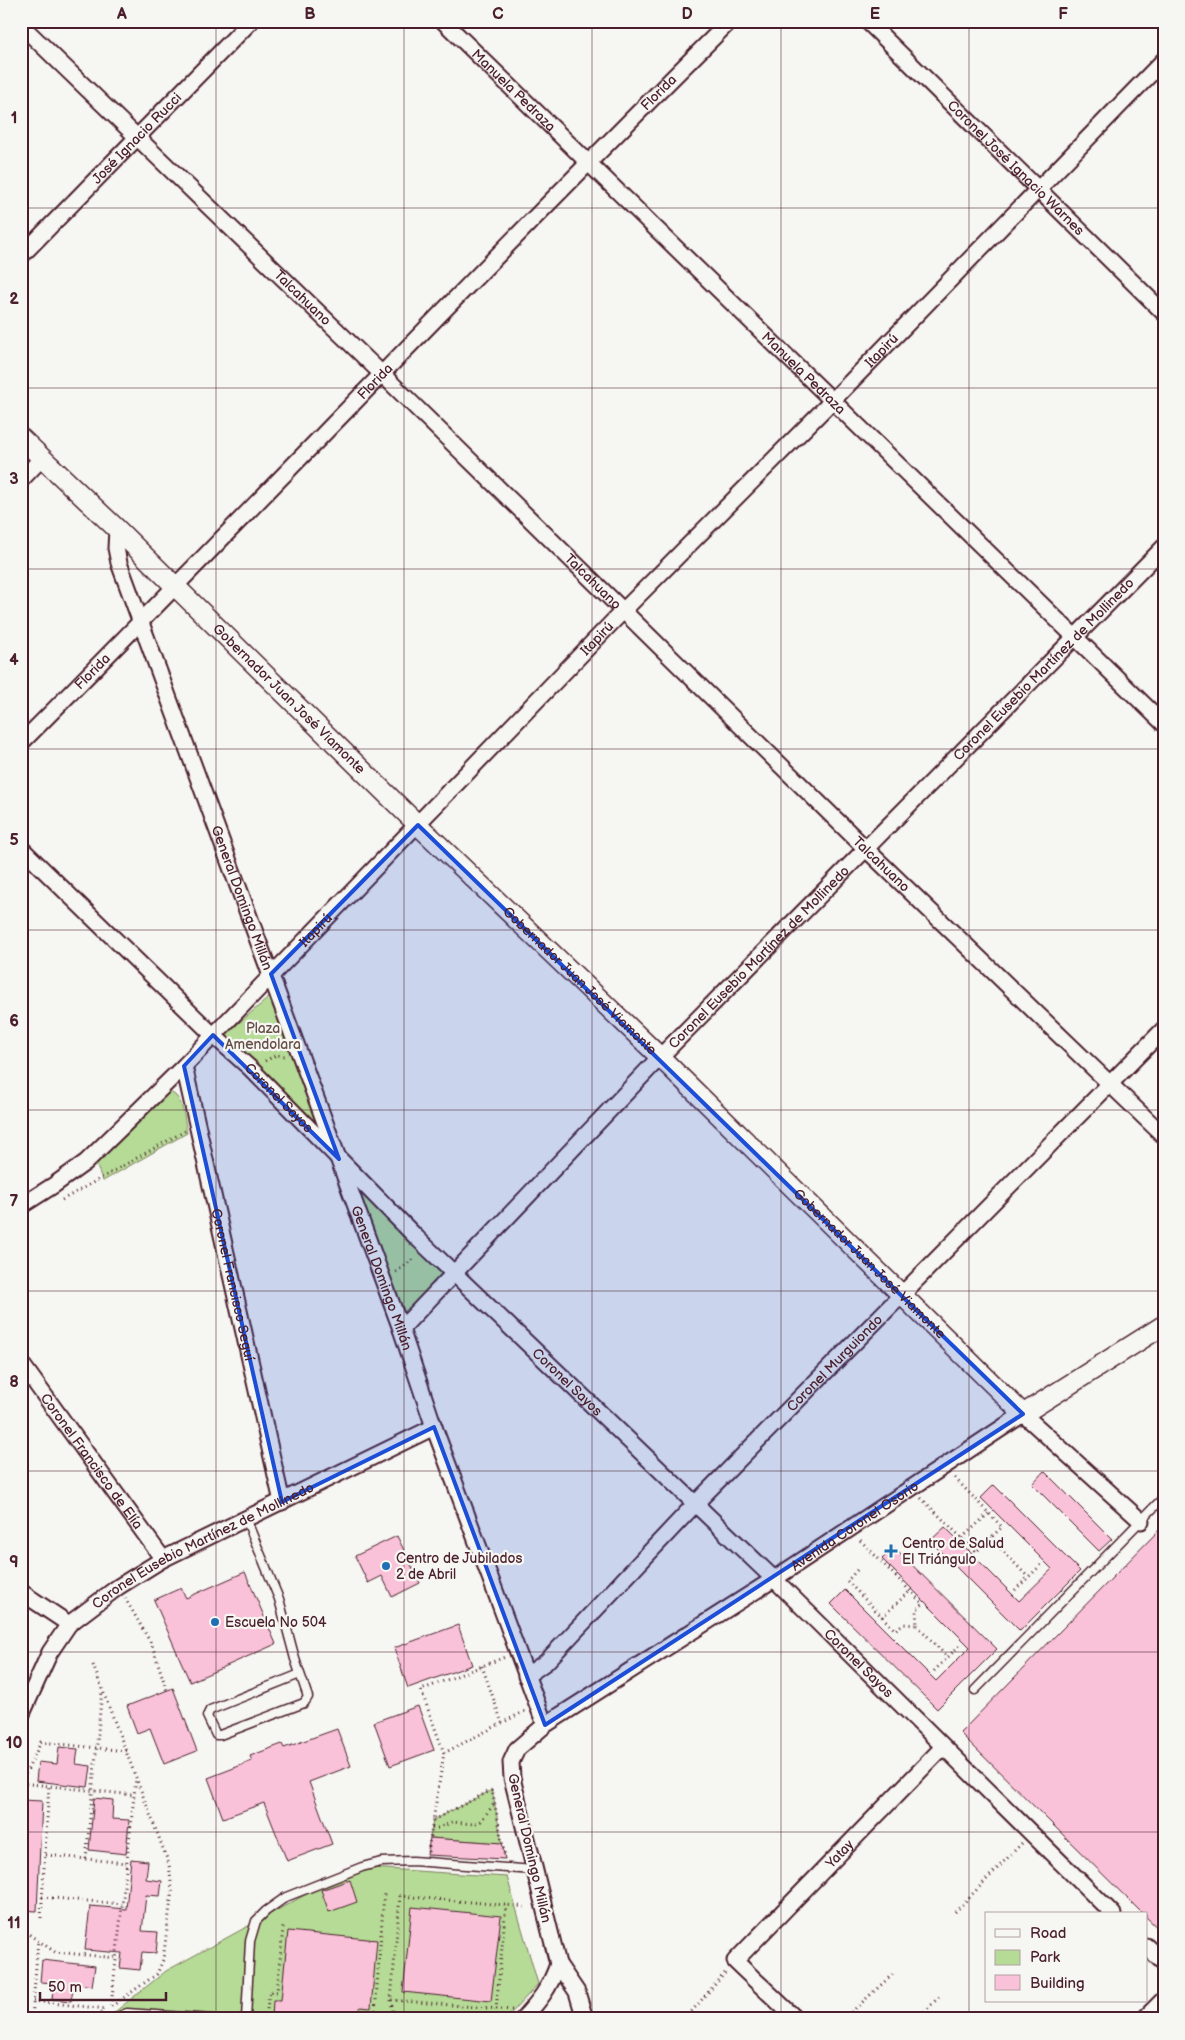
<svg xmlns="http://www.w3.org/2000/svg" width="1185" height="2040" font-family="'Balsamiq Sans',sans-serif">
<rect width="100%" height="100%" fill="#f6f6f2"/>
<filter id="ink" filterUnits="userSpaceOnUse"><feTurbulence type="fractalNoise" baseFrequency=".02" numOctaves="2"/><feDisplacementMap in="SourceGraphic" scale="10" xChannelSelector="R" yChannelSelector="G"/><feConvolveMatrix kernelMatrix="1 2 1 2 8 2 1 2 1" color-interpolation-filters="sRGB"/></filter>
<g filter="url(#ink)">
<g fill="#b5db96" stroke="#807d60">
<polygon points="273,994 339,1159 453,1273 401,1329 339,1159 226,1034"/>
<path d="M169,1092C184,1096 184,1119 187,1133L103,1181L95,1162L161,1096Z"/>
<polygon points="492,1790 502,1843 430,1838 433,1820"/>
<polygon points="356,1867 507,1877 538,1984 506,2019 106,2019 166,1971"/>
</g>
<g fill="#f9c2d9" stroke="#4a1f2b">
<polygon points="1044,1471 1112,1539 1099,1551 1032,1484"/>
<polygon points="994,1485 1080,1571 1020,1631 930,1541 945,1527 1019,1601 1052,1569 981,1498"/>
<polygon points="1164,1525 1164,1934 1146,1917 1146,1914 1143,1914 960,1733"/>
<polygon points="397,1536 420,1583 392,1597 382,1576 368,1583 355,1556"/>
<polygon points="894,1547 997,1649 937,1709 831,1604 845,1590 936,1681 970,1647 882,1559"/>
<polygon points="245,1572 276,1644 190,1682 154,1600 181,1588 186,1598"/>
<polygon points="458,1625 472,1665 408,1688 394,1648"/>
<polygon points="173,1688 197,1751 164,1764 150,1728 137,1733 127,1706"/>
<polygon points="418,1706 434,1750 390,1766 374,1722"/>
<polygon points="337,1729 351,1766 309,1782 332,1844 287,1861 264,1803 223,1818 208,1778 252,1761 250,1756 282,1744 284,1748"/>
<polygon points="59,1747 78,1749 76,1764 91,1766 88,1787 36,1781 38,1762 57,1764"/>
<polygon points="94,1798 113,1800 112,1819 129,1820 126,1854 89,1850"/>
<polygon points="22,1800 42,1801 37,1911 21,1910"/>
<polygon points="430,1838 502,1843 505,1859 427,1855"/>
<polygon points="131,1859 148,1861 146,1879 162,1881 160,1896 146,1895 142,1931 158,1932 156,1953 142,1952 140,1970 120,1968 122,1953 85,1950 90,1906 126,1909"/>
<polygon points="350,1880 357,1902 329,1912 321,1890"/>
<polygon points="412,1907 501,1916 491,2001 403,1992"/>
<polygon points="288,1931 377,1940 371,2008 360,2007 359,2019 272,2019 273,2000 281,2000"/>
<polygon points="42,1960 95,1966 92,1986 74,1983 71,2001 52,1999 54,1983 40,1982"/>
</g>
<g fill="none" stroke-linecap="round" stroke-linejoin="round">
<g stroke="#4a1f2b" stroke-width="11">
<g id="service">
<polyline points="246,1519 279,1599 295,1659 308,1697 304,1703 220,1735 216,1735 207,1716 210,1710 300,1674"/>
<polyline points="975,1690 1164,1497"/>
<polyline points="113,2019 127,2013 213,2019"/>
<polyline points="246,2019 250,1941 256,1921 266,1911 286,1897 362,1867 381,1862 413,1861 534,1870"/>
</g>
</g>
<g stroke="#4a1f2b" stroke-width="19">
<g id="minor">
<path id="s1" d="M443,21L1164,724"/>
<path id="s2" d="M867,21L1164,313"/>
<path id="s3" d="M21,25L382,374L866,849L1164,1136"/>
<path id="s4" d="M21,256L251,21"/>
<polyline points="21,480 42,458"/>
<path id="s5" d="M117,529L116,548L119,563L401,1329L434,1427L545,1725"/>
<path id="s6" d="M21,743C259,504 490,258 730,21"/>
<path id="s7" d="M21,848L213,1035L251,1069L417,1238L774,1579L1113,1914"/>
<path id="s8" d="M184,1066L282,1502"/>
<path id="s9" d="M21,1206L54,1185L86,1162L184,1066L623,611L832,401L1164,60"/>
<path id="s10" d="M401,1329L660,1057L1164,547"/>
<path id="s11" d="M21,1363L163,1559"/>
<polyline points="21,1592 69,1624"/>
<path id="s12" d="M526,1676L546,1662L695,1504L1164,1029"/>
<path id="s13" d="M21,1716L50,1652L69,1624L118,1587L163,1559L434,1427"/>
<polyline points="1146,1946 1164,1963"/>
<path d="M523,2019C539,2001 550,1988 558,1964"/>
<path id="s14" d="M585,2019L577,1992L558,1964L512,1778L511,1762L517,1749L545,1725L774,1579L1023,1414L1141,1521"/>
<path id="s15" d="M796,2019L735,1961L943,1747"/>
<polyline points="1144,2019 1164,1999"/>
</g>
</g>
<g stroke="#4a1f2b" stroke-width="22">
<g id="tertiary">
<path id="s16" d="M21,438L117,529L418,825L660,1057L1023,1414L1164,1325"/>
</g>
</g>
<g stroke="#4a1f2b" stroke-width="3" stroke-dasharray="1 4" stroke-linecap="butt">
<polyline points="265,1061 276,1055 285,1056"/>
<polyline points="62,1200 185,1131"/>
<polyline points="396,1272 412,1260 413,1256"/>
<polyline points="921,1498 976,1552 1002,1527 953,1476"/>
<polyline points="962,1538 989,1513"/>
<polyline points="990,1538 1028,1577"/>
<polyline points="857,1570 847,1581 895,1630 903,1624 917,1625 916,1610 923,1604 860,1540"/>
<polyline points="1015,1590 1042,1564"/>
<polyline points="125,1598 152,1645 167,1691"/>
<polyline points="882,1617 910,1591"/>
<polyline points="917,1625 947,1657"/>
<polyline points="93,1665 169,1864 172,1891 163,1960 157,1974 115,2004"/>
<polyline points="482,1666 502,1723"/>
<polyline points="934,1671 962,1643"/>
<polyline points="444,1753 421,1690 505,1657"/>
<polyline points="21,1783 41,1742 126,1751"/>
<polyline points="21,1783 134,1795"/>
<polyline points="433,1820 492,1790 505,1857"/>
<polyline points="432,1828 438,1828 453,1822 473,1824 481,1821 494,1804"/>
<polyline points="428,1852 444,1753 525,1711"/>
<polyline points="46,1855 126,1863"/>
<polyline points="86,1859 102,1690"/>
<polyline points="42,1897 122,1904"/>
<polyline points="955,1912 1022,1843"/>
<polyline points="41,1918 49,1786"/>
<polyline points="21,1929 55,1952 117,1958"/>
<polyline points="391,2000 394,2019"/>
<polyline points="33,2001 107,2009"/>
<polyline points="111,2006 136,1778"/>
<polyline points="496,2010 506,1905"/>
<polyline points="512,2010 391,2000 400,1896 528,1907"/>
<polyline points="32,2019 38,1940"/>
<polyline points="93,2019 103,2012"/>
<polyline points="266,2019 269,1991 277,1992 283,1927"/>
<polyline points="364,2019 364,2013 375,2013 384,1894"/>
<polyline points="685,2019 725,1973"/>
<polyline points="844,2019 894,1973"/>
<polyline points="917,2019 941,1995"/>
</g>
<use href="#service" stroke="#f6f6f2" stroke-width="8"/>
<use href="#minor" stroke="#f6f6f2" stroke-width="15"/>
<use href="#tertiary" stroke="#f6f6f2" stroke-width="19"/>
</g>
</g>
<path fill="#1d4ed8" fill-opacity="0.2" stroke="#1d4ed8" stroke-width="4" stroke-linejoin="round" d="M418,825L1023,1414L545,1725L434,1427L282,1502L184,1066L213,1035L339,1159L271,974Z"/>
<path fill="none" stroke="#4a1f2b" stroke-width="1" stroke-opacity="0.55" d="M216,21V2019M404,21V2019M592,21V2019M781,21V2019M969,21V2019M21,208H1164M21,388H1164M21,569H1164M21,749H1164M21,930H1164M21,1110H1164M21,1291H1164M21,1471H1164M21,1652H1164M21,1832H1164"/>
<g fill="#1f6fb2" stroke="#f6f6f2" stroke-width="2">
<path d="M888.5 1543.5h5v5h5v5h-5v5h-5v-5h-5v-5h5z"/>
<circle cx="386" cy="1566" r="5"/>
<circle cx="215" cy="1622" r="5"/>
</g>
<g text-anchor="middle" stroke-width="4.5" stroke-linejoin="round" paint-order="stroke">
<g font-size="14" fill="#4a1f2b" stroke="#f6f6f2">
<text dy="5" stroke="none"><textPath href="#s1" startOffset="99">Manuela Pedraza</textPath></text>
<text dy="5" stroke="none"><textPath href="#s6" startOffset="911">Florida</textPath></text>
<text dy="5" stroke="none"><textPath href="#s4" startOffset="165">José Ignacio Rucci</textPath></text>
<text dy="5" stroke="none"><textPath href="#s2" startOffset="209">Coronel José Ignacio Warnes</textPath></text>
<text dy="5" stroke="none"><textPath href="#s3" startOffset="392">Talcahuano</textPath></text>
<text dy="5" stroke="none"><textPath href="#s9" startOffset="1215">Itapirú</textPath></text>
<text dy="5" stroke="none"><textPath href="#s1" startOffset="504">Manuela Pedraza</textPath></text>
<text dy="5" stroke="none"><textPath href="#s6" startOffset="506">Florida</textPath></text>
<text dy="5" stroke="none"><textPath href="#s3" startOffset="798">Talcahuano</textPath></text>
<text dy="5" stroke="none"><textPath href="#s9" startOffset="810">Itapirú</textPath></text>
<text dy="5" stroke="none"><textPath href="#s10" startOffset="921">Coronel Eusebio Martínez de Mollinedo</textPath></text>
<text dy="5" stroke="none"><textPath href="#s6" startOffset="101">Florida</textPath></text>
<text dy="5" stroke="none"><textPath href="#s16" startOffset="374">Gobernador Juan José Viamonte</textPath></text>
<text dy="5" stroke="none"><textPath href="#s3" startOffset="1202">Talcahuano</textPath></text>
<text dy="5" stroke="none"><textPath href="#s5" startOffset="391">General Domingo Millán</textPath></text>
<text dy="5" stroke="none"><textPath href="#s9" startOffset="405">Itapirú</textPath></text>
<text dy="5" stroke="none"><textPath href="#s10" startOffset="516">Coronel Eusebio Martínez de Mollinedo</textPath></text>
<text dy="5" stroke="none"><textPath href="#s16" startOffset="779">Gobernador Juan José Viamonte</textPath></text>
<text dy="5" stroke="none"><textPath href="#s7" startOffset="359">Coronel Sayos</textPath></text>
<text dy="5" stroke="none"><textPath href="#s16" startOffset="1184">Gobernador Juan José Viamonte</textPath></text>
<text dy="5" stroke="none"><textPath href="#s5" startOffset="796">General Domingo Millán</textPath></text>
<text dy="5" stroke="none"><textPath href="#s8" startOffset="224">Coronel Francisco Seguí</textPath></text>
<text dy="5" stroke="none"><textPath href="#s12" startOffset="440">Coronel Murguiondo</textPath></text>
<text dy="5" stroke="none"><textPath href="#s7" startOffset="764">Coronel Sayos</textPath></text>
<text dy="5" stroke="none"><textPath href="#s11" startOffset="121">Coronel Francisco de Elía</textPath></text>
<text dy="5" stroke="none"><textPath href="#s14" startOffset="689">Avenida Coronel Osorio</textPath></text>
<text dy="5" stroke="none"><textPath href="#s13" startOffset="260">Coronel Eusebio Martínez de Mollinedo</textPath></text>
<text dy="5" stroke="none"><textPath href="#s7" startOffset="1169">Coronel Sayos</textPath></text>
<text transform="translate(530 1848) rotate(77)" y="5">General Domingo Millán</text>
<text dy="5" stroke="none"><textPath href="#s15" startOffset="234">Yatay</textPath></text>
</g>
<g font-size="14" fill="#654e46" stroke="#f6f6f2">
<text x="263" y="1033">Plaza<tspan x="263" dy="16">Amendolara</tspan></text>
</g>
<g font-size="14" fill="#4a1f2b" stroke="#f6f6f2" text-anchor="start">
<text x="902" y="1548">Centro de Salud<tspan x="902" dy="16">El Triángulo</tspan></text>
<text x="396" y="1563">Centro de Jubilados<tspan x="396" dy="16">2 de Abril</tspan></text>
<text x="225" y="1627">Escuela No 504</text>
</g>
</g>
<rect width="1185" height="2040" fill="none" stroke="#f6f6f2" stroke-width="55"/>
<rect x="985" y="1912" width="162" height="90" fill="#f6f6f2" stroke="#b1a0a2"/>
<rect x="995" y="1929" width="25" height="8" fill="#f6f6f2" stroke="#b1a0a2"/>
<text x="1030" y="1938" font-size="15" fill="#4a1f2b">Road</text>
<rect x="995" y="1950" width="25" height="15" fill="#b5db96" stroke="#b1a0a2"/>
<text x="1030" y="1962" font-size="15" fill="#4a1f2b">Park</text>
<rect x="995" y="1975" width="25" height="15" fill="#f9c2d9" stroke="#b1a0a2"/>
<text x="1030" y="1988" font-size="15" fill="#4a1f2b">Building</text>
<path d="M40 1992v8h126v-8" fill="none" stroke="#4a1f2b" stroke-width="2.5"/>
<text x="48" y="1992" font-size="15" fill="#4a1f2b" stroke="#f6f6f2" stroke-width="4" paint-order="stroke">50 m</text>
<rect x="28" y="28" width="1130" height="1984" fill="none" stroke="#4a1f2b" stroke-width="2"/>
<g font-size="16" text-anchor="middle" font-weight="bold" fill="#4a1f2b">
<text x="122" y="19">A</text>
<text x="310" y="19">B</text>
<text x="498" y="19">C</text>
<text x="687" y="19">D</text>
<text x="875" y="19">E</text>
<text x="1063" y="19">F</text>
<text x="14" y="123">1</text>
<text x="14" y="304">2</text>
<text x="14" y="484">3</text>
<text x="14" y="665">4</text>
<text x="14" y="845">5</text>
<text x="14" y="1026">6</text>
<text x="14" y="1206">7</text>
<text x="14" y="1387">8</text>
<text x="14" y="1567">9</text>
<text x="14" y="1748">10</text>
<text x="14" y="1928">11</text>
</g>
</svg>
